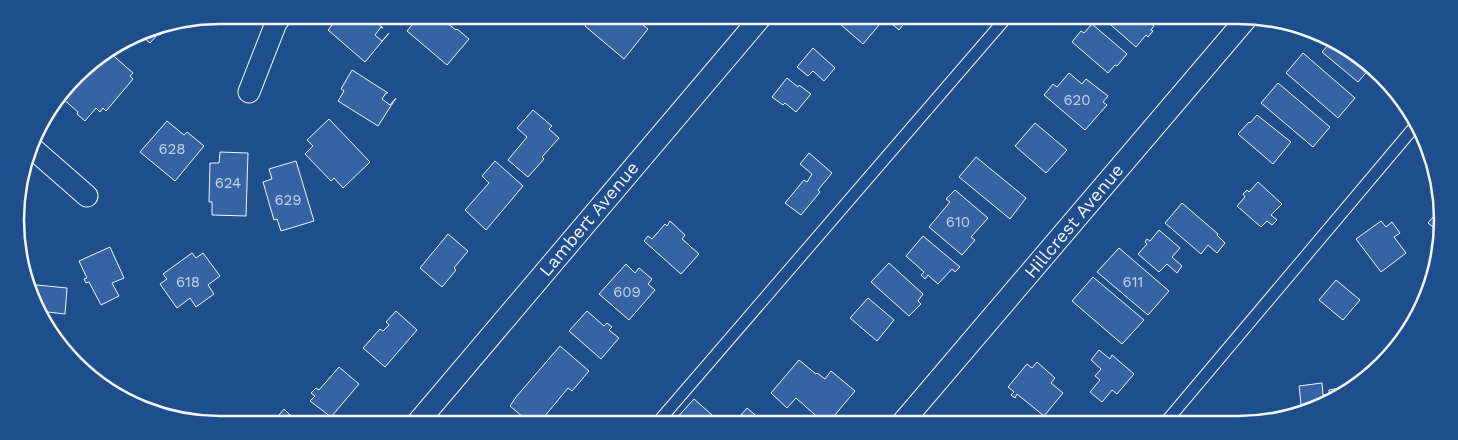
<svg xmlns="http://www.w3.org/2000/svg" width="1458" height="440" font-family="'Work Sans',sans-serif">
<rect width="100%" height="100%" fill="#1f4e8c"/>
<g fill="#3563a3" stroke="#f2f6ff">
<polygon points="340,15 369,16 383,28 381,27 375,35 382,41 389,33 365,62 328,30"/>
<polygon points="389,16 405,16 398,24"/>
<polygon points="419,16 430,16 436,21 437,19 445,25 447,23 456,30 457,29 469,39 447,65 407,31"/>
<polygon points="593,16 633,17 648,29 624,59 585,26"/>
<polygon points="832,17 905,18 907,20 899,30 885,18 863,44"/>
<polygon points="1103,18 1145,18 1154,26 1151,30 1153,31 1148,37 1146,35 1136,47"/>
<polygon points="1092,24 1127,54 1117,66 1115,65 1108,73 1072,42 1081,31 1084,33"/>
<polygon points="169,25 160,35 158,34 150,43 138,33 142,30"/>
<polygon points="1332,41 1337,45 1338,44 1352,50 1370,68 1358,82 1322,52"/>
<polygon points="813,48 835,68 824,81 813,71 808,76 797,67"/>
<polygon points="108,51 133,73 130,76 133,79 106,111 103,108 100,112 96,108 85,121 77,114 78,112 62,98 95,60"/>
<polygon points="1303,53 1355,98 1338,118 1286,73"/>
<polygon points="352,70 388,93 386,93 382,99 390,105 396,98 378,126 338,101 344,91 341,89"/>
<polygon points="1069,73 1082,84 1086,79 1108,96 1103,102 1107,105 1085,130 1044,95 1053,84 1057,87"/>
<polygon points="787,78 798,87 799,85 811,94 796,112 785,103 783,105 772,97"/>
<polygon points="1278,83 1330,127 1313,147 1261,103"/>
<polygon points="533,110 552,126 549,129 559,138 542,157 544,159 528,177 508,160 527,137 517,128"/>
<polygon points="1257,115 1291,142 1273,164 1238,134 1249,122 1250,123"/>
<polygon points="329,119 370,162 343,188 334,178 331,181 305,154 313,146 307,140"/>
<polygon points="167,121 184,135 187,132 204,146 175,181 140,152"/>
<polygon points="1035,123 1067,150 1046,173 1015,146"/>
<polygon points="220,152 248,153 246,216 212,215 212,202 209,202 210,163 219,163"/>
<polygon points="809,153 832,173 818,190 820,192 801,215 785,203 804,180 807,182 812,174 800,164"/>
<polygon points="976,157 1026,198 1010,219 959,177"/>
<polygon points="296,161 314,221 281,231 277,219 274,220 263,182 272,179 269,169"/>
<polygon points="495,161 523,186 486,230 465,210 489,183 482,176"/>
<polygon points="1258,182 1282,204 1271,215 1277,220 1272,225 1267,221 1261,227 1237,206 1245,197 1243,194 1247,190 1249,192"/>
<polygon points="955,190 988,218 971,237 975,240 962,255 929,227 950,202 946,199"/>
<polygon points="1182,203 1218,234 1217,235 1225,243 1217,253 1208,245 1201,254 1165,223"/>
<polygon points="1439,210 1439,232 1428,223"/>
<polygon points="670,221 685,235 682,239 699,254 681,274 644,241 648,236 652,239 665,224 667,226"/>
<polygon points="1381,221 1386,227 1392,222 1400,233 1394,237 1406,253 1381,272 1356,239"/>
<polygon points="1159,230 1180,248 1172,257 1182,266 1177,273 1167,264 1159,272 1138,254 1147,244 1145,242 1147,239 1150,241"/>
<polygon points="448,234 468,251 454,268 456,270 442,287 420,268"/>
<polygon points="923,236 960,267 955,272 952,269 938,284 928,275 925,279 921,275 924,272 906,256"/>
<polygon points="110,247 124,278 112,283 119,296 101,305 89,282 86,283 84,279 87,278 79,261"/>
<polygon points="1119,248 1169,291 1148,315 1097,272"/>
<polygon points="192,253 196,258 203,253 220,276 208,285 214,294 196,307 190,298 177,308 160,284 167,279 163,274"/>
<polygon points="889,263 923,294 918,301 921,304 909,316 871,282"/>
<polygon points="626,264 635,273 639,268 652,279 648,284 655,290 629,320 599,294"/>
<polygon points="1093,277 1144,320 1122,344 1072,301"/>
<polygon points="1336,280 1360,300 1343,320 1319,300"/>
<polygon points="27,284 67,288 65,314 39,311"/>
<polygon points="868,298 894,320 877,341 850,318"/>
<polygon points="396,311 417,330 385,367 363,348 380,329 383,331 389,325 386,322"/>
<polygon points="587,311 604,326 607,323 612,327 609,330 619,338 601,359 569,331"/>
<polygon points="560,346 589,371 572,391 568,388 540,422 529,422 510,406 516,397"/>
<polygon points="1099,350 1110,359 1112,355 1134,374 1117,394 1112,390 1102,402 1090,392 1100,380 1095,376 1101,369 1091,360"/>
<polygon points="799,360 816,374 817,373 825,379 831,371 855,391 829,422 823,422 796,398 787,408 771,393"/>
<polygon points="1037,362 1055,378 1051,383 1063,393 1044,416 1017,394 1015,398 1011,395 1014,392 1008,387 1027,364 1032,368"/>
<polygon points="339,367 359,384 331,417 310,401 315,396 311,393 316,388 319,390"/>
<polygon points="1322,383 1323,395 1329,394 1329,390 1339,388 1339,393 1344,392 1317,409 1302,413 1299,386"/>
<polygon points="694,399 720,422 673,422"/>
<polygon points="747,408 761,420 764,422 735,422"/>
<polygon points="284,409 290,415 299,421 274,421"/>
</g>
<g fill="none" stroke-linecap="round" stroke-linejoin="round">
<g stroke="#f2f6ff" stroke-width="13">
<g id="service">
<polyline points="658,422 1006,18"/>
<polyline points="1165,423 1416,125"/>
</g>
</g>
<g stroke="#f2f6ff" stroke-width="23">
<g id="minor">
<polyline points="249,92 276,23 282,15"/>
<polyline points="31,147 87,196"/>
<polyline points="418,422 761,17"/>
<polyline points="902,423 1246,19"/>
</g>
</g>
<use href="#service" stroke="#1f4e8c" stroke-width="11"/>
<use href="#minor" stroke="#1f4e8c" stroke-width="21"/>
</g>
<g text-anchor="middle" stroke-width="4" stroke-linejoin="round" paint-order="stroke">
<g font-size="15" fill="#c3d1e8">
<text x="1077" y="105">620</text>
<text x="172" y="154">628</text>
<text x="228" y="188">624</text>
<text x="288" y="205">629</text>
<text x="958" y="227">610</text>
<text x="188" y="287">618</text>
<text x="1133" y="287">611</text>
<text x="627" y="297">609</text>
</g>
<g font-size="18" fill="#f2f6ff" stroke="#1f4e8c">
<text transform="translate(589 219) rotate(-50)" y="6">Lambert Avenue</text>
<text transform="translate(1074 221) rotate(-50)" y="6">Hillcrest Avenue</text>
</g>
</g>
<path d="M0 0H1458V440H0ZM220 24H1238A196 196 0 0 1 1434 220V220A196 196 0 0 1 1238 416H220A196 196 0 0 1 24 220V220A196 196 0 0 1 220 24Z" fill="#1f4e8c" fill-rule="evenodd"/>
<path fill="none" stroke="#f2f6ff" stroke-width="2.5" d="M220 24H1238A196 196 0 0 1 1434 220V220A196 196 0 0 1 1238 416H220A196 196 0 0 1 24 220V220A196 196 0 0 1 220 24Z"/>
</svg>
